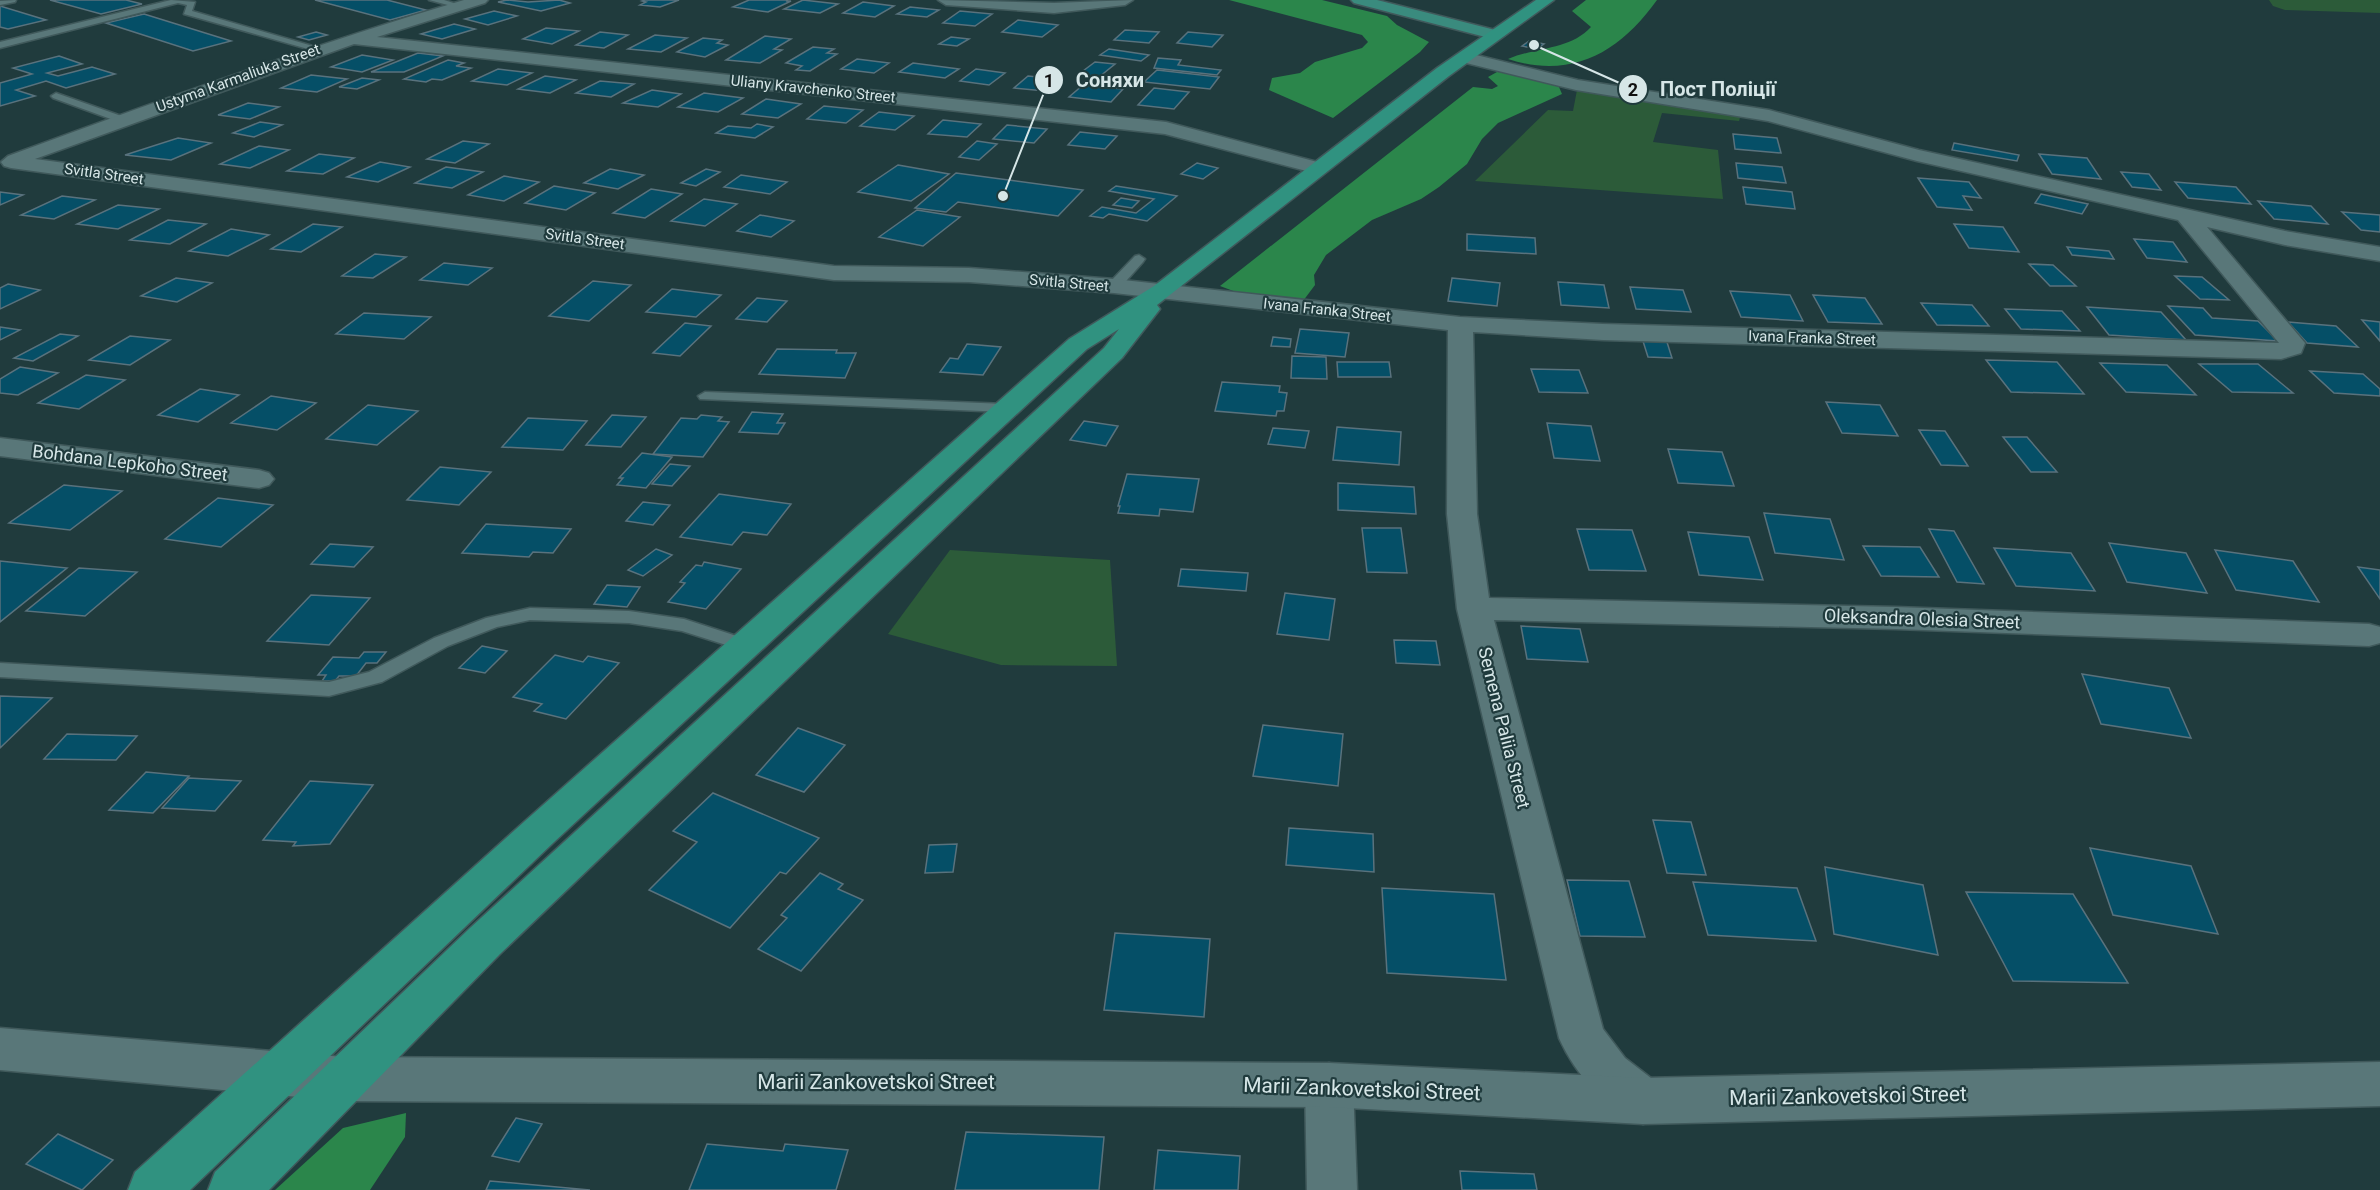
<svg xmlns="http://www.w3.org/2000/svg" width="2380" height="1190" font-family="Roboto,sans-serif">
<rect width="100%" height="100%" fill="#203b3d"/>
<g fill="#2c5b39">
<polygon points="2269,0 2380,0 2380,13 2285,10 2273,6"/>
<polygon points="1577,90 1741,114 1739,121 1662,113 1653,142 1718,150 1723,199 1475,181 1548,110 1573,111"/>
<polygon points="950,550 1110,560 1117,666 1001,665 888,634"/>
</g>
<g fill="#2b864b">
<polygon points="1229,0 1322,0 1387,16 1397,25 1429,42 1420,52 1333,118 1269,90 1272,78 1300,73 1315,62 1362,48 1368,42 1362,35"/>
<path d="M1586,0H1657C1620,52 1572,80 1508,59C1536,47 1570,50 1591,27L1572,11Z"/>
<polygon points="1497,72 1532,73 1559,87 1562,94 1498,123 1482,139 1467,164 1439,187 1421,199 1372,220 1326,255 1314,275 1315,285 1303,301 1273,306 1220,286 1473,87 1492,89 1498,86 1488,77"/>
<polygon points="406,1113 405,1137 370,1190 275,1190 343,1128"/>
</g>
<g fill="#054f67" stroke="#59727d" stroke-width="1.5">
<polygon points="50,0 126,0 142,4 101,14"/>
<polygon points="315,0 387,0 426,10 390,20"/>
<polygon points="507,0 528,2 559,0 570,3 541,11 498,2"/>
<polygon points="645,0 679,0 660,7 640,5 646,2 642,1"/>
<polygon points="749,0 788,0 786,1 791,1 768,12 733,7"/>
<polygon points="803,0 838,4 820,13 784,9"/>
<polygon points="863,2 894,6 875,17 843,13"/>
<polygon points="0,6 46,20 8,29 0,27"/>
<polygon points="910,7 939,10 927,17 897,14"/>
<polygon points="494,11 517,16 488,25 465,19"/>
<polygon points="960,11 992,14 975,26 943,23"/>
<polygon points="144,14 231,41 193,51 106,23"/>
<polygon points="1018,20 1058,25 1042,37 1002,32"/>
<polygon points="454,24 475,29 442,39 421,34"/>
<polygon points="546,28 579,31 552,44 523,39"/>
<polygon points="1125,30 1159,32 1149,43 1114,40"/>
<polygon points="316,32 327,35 309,40 298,37"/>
<polygon points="600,32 628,35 604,48 576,45"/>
<polygon points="1188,32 1223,35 1212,47 1177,43"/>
<polygon points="655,35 687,38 661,52 628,49"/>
<polygon points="765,36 791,39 774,49 782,50 760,63 726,60"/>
<polygon points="951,37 969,39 957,46 939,44"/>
<polygon points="703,38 722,40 717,43 728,45 705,57 677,52"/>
<polygon points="1529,41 1544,44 1537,49 1522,46"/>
<polygon points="813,47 834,49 827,53 837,54 810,71 796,70 802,66 786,63"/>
<polygon points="1109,49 1149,55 1141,61 1100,55"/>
<polygon points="418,53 443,56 404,72 371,72"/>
<polygon points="362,55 393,60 362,72 331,67"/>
<polygon points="59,56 82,64 47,73 58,76 92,67 115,74 66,88 46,81 16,90 35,96 0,106 0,83 32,74 13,68"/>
<polygon points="1158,58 1181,60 1178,65 1221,70 1217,75 1154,68"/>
<polygon points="857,59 889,63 874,73 841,69"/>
<polygon points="448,60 464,63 456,66 471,68 442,80 432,79 426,82 404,79"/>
<polygon points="1095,62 1115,64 1099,77 1079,74"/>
<polygon points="913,63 959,69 945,78 899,72"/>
<polygon points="498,69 532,73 507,85 472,81"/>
<polygon points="976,69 1005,73 989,85 960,81"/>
<polygon points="1157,70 1219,77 1210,89 1144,82"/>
<polygon points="311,75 347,79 317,92 281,88"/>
<polygon points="545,76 576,80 550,93 518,89"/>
<polygon points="1028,76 1058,79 1045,91 1014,88"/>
<polygon points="362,78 379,80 357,89 339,87"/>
<polygon points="600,81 634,84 611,97 576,93"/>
<polygon points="1083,85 1123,89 1111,102 1069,97"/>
<polygon points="1154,88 1189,92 1174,109 1138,105"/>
<polygon points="652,90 681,94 658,107 623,103"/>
<polygon points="704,93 743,98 718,112 678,107"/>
<polygon points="766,99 801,104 778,118 742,114"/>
<polygon points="248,103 279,107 250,119 218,115"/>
<polygon points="824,106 863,110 846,123 807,119"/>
<polygon points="879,112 914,116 895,130 860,126"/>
<polygon points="943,120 981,124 967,137 928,134"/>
<polygon points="260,122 282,125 254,137 233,133"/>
<polygon points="757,124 773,127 755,138 716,133 728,126 751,128"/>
<polygon points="1007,125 1047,129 1034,143 993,139"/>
<polygon points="1080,132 1117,136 1105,149 1068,145"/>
<polygon points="1733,134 1777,138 1781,153 1735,149"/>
<polygon points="178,138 211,143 171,160 125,155"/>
<polygon points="463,141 489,144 455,163 427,159"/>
<polygon points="977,141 997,144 979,160 959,157"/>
<polygon points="1954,143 2019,155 2017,161 1952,150"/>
<polygon points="259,146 289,150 250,168 220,164"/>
<polygon points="319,154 354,158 323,174 287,171"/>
<polygon points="2039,154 2087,158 2101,179 2052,174"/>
<polygon points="380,162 410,167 378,182 347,177"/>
<polygon points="1197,163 1218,168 1203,179 1181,174"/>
<polygon points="1736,163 1782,167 1786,183 1738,178"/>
<polygon points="898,165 949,174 911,201 858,192"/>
<polygon points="446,167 483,172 452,188 415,183"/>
<polygon points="610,169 644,175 618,189 584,183"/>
<polygon points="706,169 720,172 696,186 681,183"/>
<polygon points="2121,172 2149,174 2161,190 2132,187"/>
<polygon points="956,173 1083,190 1058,216 958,202 946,212 915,208"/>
<polygon points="741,175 787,182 770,194 724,187"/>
<polygon points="504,176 539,182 504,201 468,195"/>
<polygon points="1918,178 1969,182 1981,198 1963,196 1972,210 1937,207"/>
<polygon points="2175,182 2236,187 2251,204 2188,198"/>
<polygon points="554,186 595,193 566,210 525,203"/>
<polygon points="1116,186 1161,193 1177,196 1147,221 1109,214 1103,218 1090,216 1102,207 1136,213 1154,199 1109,191"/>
<polygon points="1743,187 1792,192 1795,209 1746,204"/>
<polygon points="651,189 682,194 645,218 613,213"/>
<polygon points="0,192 23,195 0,205"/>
<polygon points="2041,194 2088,204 2082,214 2035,203"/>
<polygon points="62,196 95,200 54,219 21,215"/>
<polygon points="1121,198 1139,201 1132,208 1113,205"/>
<polygon points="704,199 737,204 705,226 671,221"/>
<polygon points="2258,201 2311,206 2328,224 2274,219"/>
<polygon points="118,205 159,209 118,229 77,224"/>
<polygon points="917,210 960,217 923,246 879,237"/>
<polygon points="2342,212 2380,215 2380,232 2361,230"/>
<polygon points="760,215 794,221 771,237 737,231"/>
<polygon points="168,220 206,224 170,244 130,240"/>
<polygon points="313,224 342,227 301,252 271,249"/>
<polygon points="1954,224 2003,227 2019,252 1969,248"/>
<polygon points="231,229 269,235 228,256 189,251"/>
<polygon points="1467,234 1535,238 1536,254 1467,250"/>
<polygon points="2134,239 2173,242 2187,262 2147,258"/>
<polygon points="2067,247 2109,251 2114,259 2072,255"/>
<polygon points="375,254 406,257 373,278 342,276"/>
<polygon points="444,263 492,268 468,285 420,280"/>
<polygon points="2029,264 2053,265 2076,286 2050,286"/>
<polygon points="2175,276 2202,277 2229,300 2200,299"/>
<polygon points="176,278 212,283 177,302 141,296"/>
<polygon points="1452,278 1500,283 1497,306 1448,301"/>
<polygon points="593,281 631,285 589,321 549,316"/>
<polygon points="1558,282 1604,285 1609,308 1561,305"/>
<polygon points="8,284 40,290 0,309 0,288"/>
<polygon points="1630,287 1683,290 1691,312 1636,309"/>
<polygon points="672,289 721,295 696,317 646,312"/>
<polygon points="1730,291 1790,295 1803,321 1741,317"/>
<polygon points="1813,295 1865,298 1882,324 1828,322"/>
<polygon points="757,298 787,301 767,322 736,319"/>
<polygon points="1921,303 1972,305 1989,326 1937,325"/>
<polygon points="2168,306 2203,308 2212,318 2258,321 2278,341 2195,335"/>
<polygon points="2087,307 2161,312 2186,340 2109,335"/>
<polygon points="2005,309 2062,311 2080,331 2021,329"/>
<polygon points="364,313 431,317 404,339 336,334"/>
<polygon points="2362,320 2380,322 2380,341"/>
<polygon points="2288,322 2336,326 2358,347 2307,343"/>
<polygon points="685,323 711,326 680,356 653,353"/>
<polygon points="0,327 20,330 0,340"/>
<polygon points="1300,329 1349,333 1345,357 1295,353"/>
<polygon points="60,334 78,336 33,361 14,358"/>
<polygon points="130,336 170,340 130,365 89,360"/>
<polygon points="1273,337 1291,339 1290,347 1271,346"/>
<polygon points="1642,338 1666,339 1672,358 1648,357"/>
<polygon points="967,344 1001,347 983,375 940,372 950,358 958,359"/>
<polygon points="777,349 837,350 836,353 856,353 845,378 759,374"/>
<polygon points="1292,356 1326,357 1327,379 1291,378"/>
<polygon points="1986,360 2057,362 2084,394 2011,392"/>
<polygon points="1337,362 1389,362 1391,377 1338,377"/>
<polygon points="2100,363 2167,365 2196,395 2126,392"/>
<polygon points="2199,364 2258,364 2293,393 2232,392"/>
<polygon points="20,367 58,373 18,395 0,393 0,379"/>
<polygon points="1531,369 1579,370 1588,393 1539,392"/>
<polygon points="2310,371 2363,374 2380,389 2380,396 2334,393"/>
<polygon points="86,375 125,380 79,409 38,403"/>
<polygon points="1222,382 1280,386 1279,392 1287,393 1284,411 1277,411 1276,416 1215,411"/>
<polygon points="200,389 239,395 198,422 158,415"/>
<polygon points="271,396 316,403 277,430 231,423"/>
<polygon points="1826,402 1880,405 1898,436 1842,433"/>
<polygon points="368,405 418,411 377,445 326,439"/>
<polygon points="752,412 783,414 777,423 785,423 778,434 739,432"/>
<polygon points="612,415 646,417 621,447 586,445"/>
<polygon points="701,415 722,417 718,421 729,422 703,457 653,454 681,418 697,419"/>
<polygon points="528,418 587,421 563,450 502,447"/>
<polygon points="1084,421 1118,426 1106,446 1070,440"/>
<polygon points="1547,423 1591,426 1600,461 1554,458"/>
<polygon points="1337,427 1401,432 1399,465 1333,460"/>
<polygon points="1273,428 1309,431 1305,448 1268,444"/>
<polygon points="1919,430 1945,431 1968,466 1941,465"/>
<polygon points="2003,437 2027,437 2057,472 2031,472"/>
<polygon points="1668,449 1722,452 1734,486 1678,483"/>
<polygon points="642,453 672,457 646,488 617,485 623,478 619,478"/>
<polygon points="670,464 690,466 672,486 652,484"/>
<polygon points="440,467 491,472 459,505 407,500"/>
<polygon points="1127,474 1199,479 1193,512 1160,509 1159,516 1118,513 1120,506 1118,506"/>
<polygon points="1338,483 1414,487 1416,514 1338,510"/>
<polygon points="64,485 122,491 70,530 9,523"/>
<polygon points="719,494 791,504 767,535 743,532 732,545 680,537"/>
<polygon points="218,498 273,505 221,547 165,539"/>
<polygon points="643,502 670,505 653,525 626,521"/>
<polygon points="1764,513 1830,519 1844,560 1775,553"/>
<polygon points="486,524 571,529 553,553 533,552 529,557 462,553"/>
<polygon points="1362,528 1401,528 1407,573 1367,572"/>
<polygon points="1577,529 1632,530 1646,571 1589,570"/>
<polygon points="1929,529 1954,531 1984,584 1957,582"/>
<polygon points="1688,532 1749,537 1763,580 1699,575"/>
<polygon points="2109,543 2186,553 2207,593 2127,582"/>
<polygon points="330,544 373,547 354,567 311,564"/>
<polygon points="1863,546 1920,547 1939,577 1881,576"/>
<polygon points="1994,548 2071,553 2095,591 2016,586"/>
<polygon points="656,549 672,555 643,576 628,570"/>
<polygon points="2215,550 2293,561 2319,602 2236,590"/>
<polygon points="0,561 67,568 0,622"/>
<polygon points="704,562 741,569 706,609 668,602 685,583 680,582 696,565 702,566"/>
<polygon points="2358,567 2380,570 2380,599"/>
<polygon points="79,568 137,572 85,616 26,611"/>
<polygon points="1181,569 1248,573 1246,591 1178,586"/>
<polygon points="607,585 640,587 627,607 594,604"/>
<polygon points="1285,593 1335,599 1329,640 1277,634"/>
<polygon points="311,595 370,598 329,645 267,641"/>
<polygon points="1521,626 1580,629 1588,662 1527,659"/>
<polygon points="1394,640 1436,641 1440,665 1396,663"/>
<polygon points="482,646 507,651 485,673 459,668"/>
<polygon points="364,652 386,652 377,663 366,663 356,676 339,676 335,681 322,681 326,675 318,675 333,657 359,658"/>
<polygon points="555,655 583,662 588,656 619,663 566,719 534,711 542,704 513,697"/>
<polygon points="2082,674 2169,688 2191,738 2101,724"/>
<polygon points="0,696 52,698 0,748"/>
<polygon points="1263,725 1343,734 1338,786 1253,776"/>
<polygon points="798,728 845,745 804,792 756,775"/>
<polygon points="67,734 137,736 116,760 44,759"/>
<polygon points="146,772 189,776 153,813 109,810"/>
<polygon points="189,778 241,781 215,811 162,808"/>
<polygon points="310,781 373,785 330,844 293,846 296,842 263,840"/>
<polygon points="713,793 819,838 786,874 780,872 730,928 649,890 697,842 673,831"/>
<polygon points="1653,820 1691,822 1706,875 1667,873"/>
<polygon points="1289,828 1373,834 1374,872 1286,865"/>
<polygon points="957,844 953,872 925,873 929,845"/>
<polygon points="2090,848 2191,866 2218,934 2113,915"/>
<polygon points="1825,867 1923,885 1938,955 1834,934"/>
<polygon points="820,873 843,884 838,889 863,900 801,971 758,949 787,918 781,915"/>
<polygon points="1567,880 1629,881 1645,937 1580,936"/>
<polygon points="1693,882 1797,888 1816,941 1708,935"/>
<polygon points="1382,888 1494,894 1506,980 1387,973"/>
<polygon points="1966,892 2073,894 2128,983 2013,981"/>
<polygon points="1115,933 1210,939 1204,1017 1104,1010"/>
<polygon points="516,1118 542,1124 519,1162 492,1156"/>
<polygon points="966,1132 1104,1137 1099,1190 955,1190"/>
<polygon points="58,1134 113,1160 82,1190 26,1164"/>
<polygon points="707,1144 783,1151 785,1144 848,1150 836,1190 689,1190"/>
<polygon points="1158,1150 1240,1156 1238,1190 1154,1190"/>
<polygon points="1460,1171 1534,1174 1537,1190 1462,1190"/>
<polygon points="490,1181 590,1190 486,1190"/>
</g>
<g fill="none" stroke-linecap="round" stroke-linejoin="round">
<g stroke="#40595b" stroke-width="3">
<g id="service">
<polygon points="16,0 15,2 0,5 0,1"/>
<polygon points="171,0 195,2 192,11 323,49 315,51 184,14 187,5 178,3 0,48 0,42"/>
<polygon points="429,0 444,0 463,6 459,8"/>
<polygon points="56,93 127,118 128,120 119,122 53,98 51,96"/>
<polygon points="1139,255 1145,259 1143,262 1119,289 1109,289 1109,283 1135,256"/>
<polygon points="705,392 1006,404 1013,408 1006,412 700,399 698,396"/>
<polygon points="530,608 629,611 684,619 752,641 754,645 752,649 745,651 682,631 629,623 530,620 497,627 448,646 382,682 329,696 0,677 0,663 329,682 369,672 434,638 486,618"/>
</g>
</g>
<g stroke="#40595b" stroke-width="3">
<g id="minor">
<path d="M464,0H488L485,3L377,37L1166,122L1325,164L1328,168L1325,172L1318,174L1165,134L354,44L35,159L834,266L969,268L1114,279L1460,317L1603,324L2279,343L2178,220L1917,161L1768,121L1576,90L1458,61L1456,57L1464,52L1578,80L1769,110L1919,150L2285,231L2380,247V261L2285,245L2207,227L2305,343L2301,353L2281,359L1603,340L1473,332L1477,514L1489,598L1896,607L2369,624L2380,627V643L2369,646L1896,629L1494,620L1603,1029L1625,1058L1660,1085L1667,1101L1660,1117L1643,1124C1605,1109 1576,1075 1559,1038L1457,609L1447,514L1448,330L1114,293L969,282L834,280L11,168L4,166L1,162L8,156C159,100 310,46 464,0Z"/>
<polygon points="938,0 1054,3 1133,0 1125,5 1054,13 946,5"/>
<polygon points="0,438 259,470 269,473 274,479 269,485 259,488 0,456"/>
<polygon points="0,1028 344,1057 361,1063 368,1079 361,1095 344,1101 0,1070"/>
<polygon points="1329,1063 1346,1069 1353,1085 1357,1190 1307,1190 1305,1085 1312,1069"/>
</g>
</g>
<g stroke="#40595b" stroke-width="3">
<polygon id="tertiary" points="344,1057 1329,1063 1643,1078 2380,1062 2380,1106 1643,1124 1329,1107 344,1101 327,1095 320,1079 327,1063"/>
</g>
<g stroke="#40595b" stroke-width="3">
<polygon id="primary" points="1351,0 1377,0 1503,32 1505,35 1497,40 1354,3"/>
</g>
<g stroke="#40595b" stroke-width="3">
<polygon id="trunk" points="1536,0 1554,0 1449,76 1157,305 1160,309 1122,358 500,954 269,1190 208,1190 215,1172 470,928 1104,348 1119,329 1087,349 553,843 190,1190 128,1190 135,1172 525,821 1069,339 1154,286 1437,68"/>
</g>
<use href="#service" fill="#597779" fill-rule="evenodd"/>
<use href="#minor" fill="#597779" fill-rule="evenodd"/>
<use href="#tertiary" fill="#597779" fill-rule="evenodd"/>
<use href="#primary" fill="#3a8b7e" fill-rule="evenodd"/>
<use href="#trunk" fill="#309280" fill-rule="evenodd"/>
</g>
<g text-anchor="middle" stroke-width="4.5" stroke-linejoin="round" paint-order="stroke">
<g font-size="15" fill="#d6e6e7" stroke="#203b3d">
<text transform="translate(238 78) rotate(-20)" y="5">Ustyma Karmaliuka Street</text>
<text transform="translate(813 89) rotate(6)" y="5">Uliany Kravchenko Street</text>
<text transform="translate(104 174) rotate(8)" y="5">Svitla Street</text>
<text transform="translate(585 239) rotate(8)" y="5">Svitla Street</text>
<text transform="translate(1069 283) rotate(5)" y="5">Svitla Street</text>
<text transform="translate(1327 310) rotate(6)" y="5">Ivana Franka Street</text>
<text transform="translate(1812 338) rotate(2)" y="5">Ivana Franka Street</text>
</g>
<g font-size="18" fill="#d6e6e7" stroke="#203b3d">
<text transform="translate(130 463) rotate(7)" y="6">Bohdana Lepkoho Street</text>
<text transform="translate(1922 619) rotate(2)" y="6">Oleksandra Olesia Street</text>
<text transform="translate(1504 728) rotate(76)" y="6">Semena Paliia Street</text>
</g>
<g font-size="21" fill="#d6e6e7" stroke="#203b3d">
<text x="876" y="1089">Marii Zankovetskoi Street</text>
<text transform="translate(1362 1089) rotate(2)" y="7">Marii Zankovetskoi Street</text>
<text transform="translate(1848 1096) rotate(-1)" y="7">Marii Zankovetskoi Street</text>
</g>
</g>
<path fill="none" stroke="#d6e6e7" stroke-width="2" d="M1003 196L1049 80M1534 45L1633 89"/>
<g fill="#d6e6e7" stroke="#203b3d" stroke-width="2">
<circle cx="1003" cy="196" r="6"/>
<circle cx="1534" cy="45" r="6"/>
<circle cx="1049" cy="80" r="15"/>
<circle cx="1633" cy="89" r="15"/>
</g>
<g font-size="18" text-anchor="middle" font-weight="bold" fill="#111">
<text x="1049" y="87">1</text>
<text x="1633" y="96">2</text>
</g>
<g font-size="20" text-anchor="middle" font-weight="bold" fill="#d6e6e7" stroke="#203b3d" stroke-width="4.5" stroke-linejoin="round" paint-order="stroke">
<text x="1110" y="87">Соняхи</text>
<text x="1718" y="96">Пост Поліції</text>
</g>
</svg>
